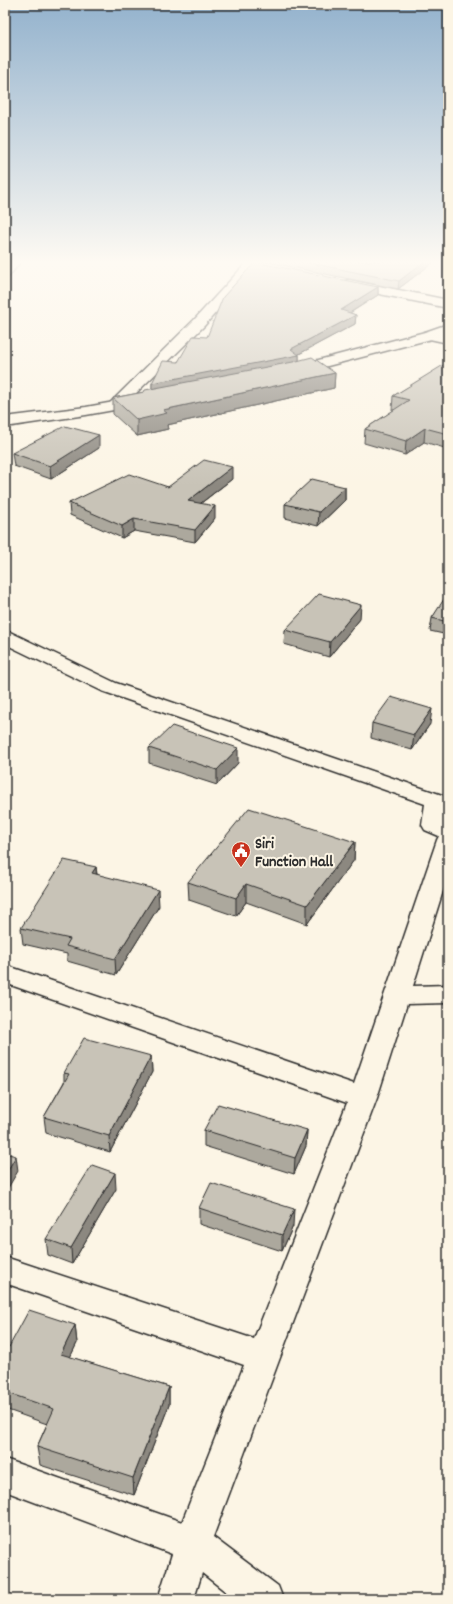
<svg xmlns="http://www.w3.org/2000/svg" width="453" height="1604" font-family="Dekko,sans-serif">
<rect width="100%" height="100%" fill="#fcf5e5"/>
<filter id="ink" filterUnits="userSpaceOnUse"><feTurbulence type="fractalNoise" baseFrequency=".025" numOctaves="2"/><feDisplacementMap in="SourceGraphic" scale="8" xChannelSelector="R" yChannelSelector="G"/><feConvolveMatrix kernelMatrix="1 2 1 2 8 2 1 2 1" color-interpolation-filters="sRGB"/></filter>
<g filter="url(#ink)">
<g fill="none" stroke-linecap="round" stroke-linejoin="round">
<g stroke="#2b2b2b" stroke-width="3">
<g id="minor">
<polygon points="8,261 21,261 9,276 5,277 5,265"/>
<polygon points="248,261 261,261 204,326 120,409 115,410 110,409 108,406 110,403 194,320"/>
<polygon points="349,280 448,300 448,308 345,287 343,284 345,281"/>
<polygon points="430,331 448,335 448,343 425,338 423,335 425,332"/>
<polygon points="5,631 12,633 116,683 445,796 448,801 445,822 448,823 448,875 413,986 448,985 448,1003 407,1004 377,1098 213,1537 278,1586 283,1599 235,1599 202,1573 194,1599 158,1599 172,1554 5,1491 5,1459 182,1522 244,1365 5,1283 5,1257 254,1339 347,1103 5,983 5,965 354,1084 437,840 439,836 425,830 422,825 425,804 102,691 5,644"/>
</g>
</g>
<g stroke="#2b2b2b" stroke-width="3">
<g id="tertiary">
<polygon points="448,324 448,333 435,338 293,375 288,374 286,371 288,368 425,332"/>
<polygon points="142,397 147,398 149,401 147,404 86,415 5,427 5,417 86,407"/>
</g>
</g>
<use href="#minor" fill="#fcf5e5" fill-rule="evenodd"/>
<use href="#tertiary" fill="#fcf5e5" fill-rule="evenodd"/>
</g>
<g fill="#aca89d" stroke="#2b2b2b">
<polygon points="262,261 435,261 398,289"/>
<polygon points="378,287 378,295 350,313 356,315 355,324 299,354 299,361 335,373 334,388 167,425 168,429 137,436 113,414 113,398 144,392 152,388 152,383 207,337"/>
<polygon points="448,364 448,449 424,442 405,455 364,443 365,429 394,410 392,410 393,396"/>
<polygon points="99,448 51,479 14,466 12,453"/>
<polygon points="232,479 200,504 215,518 195,542 134,531 122,538 70,515 69,503 168,487"/>
<polygon points="345,487 345,500 318,526 285,518 285,504"/>
<polygon points="448,596 448,635 430,631 432,618"/>
<polygon points="360,619 329,657 284,644 285,630"/>
<polygon points="372,723 430,724 412,750 371,738"/>
<polygon points="149,748 238,763 217,785 149,763"/>
<polygon points="355,842 354,860 307,924 246,902 236,916 189,900 188,882"/>
<polygon points="96,867 97,874 159,906 116,975 67,961 67,954 23,944 21,928"/>
<polygon points="151,1056 152,1072 110,1152 46,1133 44,1117 64,1082 64,1073"/>
<polygon points="204,1130 307,1130 306,1146 294,1174 204,1146"/>
<polygon points="116,1189 72,1264 48,1255 46,1239"/>
<polygon points="199,1208 293,1226 282,1251 199,1224"/>
<polygon points="75,1325 77,1343 70,1357 169,1387 169,1405 134,1495 40,1465 37,1447 47,1424 5,1409 5,1346 9,1347"/>
</g>
<g fill="#8c8880" stroke="#2b2b2b">
<polygon points="425,261 435,261 398,289 399,281"/>
<polygon points="378,287 378,295 340,319 341,310"/>
<polygon points="356,315 355,324 297,355 299,355 299,364 152,393 152,383 291,349"/>
<polygon points="335,373 334,388 167,425 168,429 137,436 137,420 163,410"/>
<polygon points="425,428 424,442 405,455 406,441"/>
<polygon points="99,435 99,448 51,479 50,466"/>
<polygon points="232,467 232,479 188,513 188,501"/>
<polygon points="345,487 345,500 318,526 319,512"/>
<polygon points="215,506 215,518 195,542 195,530"/>
<polygon points="134,519 134,531 122,538 122,526"/>
<polygon points="361,605 360,619 329,657 330,642"/>
<polygon points="432,709 430,724 412,750 414,735"/>
<polygon points="238,748 238,763 217,785 217,770"/>
<polygon points="355,842 354,860 307,924 307,905"/>
<polygon points="96,867 97,882 92,873"/>
<polygon points="246,884 246,902 236,916 236,898"/>
<polygon points="158,890 159,906 116,975 115,959"/>
<polygon points="151,1056 152,1072 110,1152 109,1136"/>
<polygon points="307,1130 306,1146 294,1174 295,1158"/>
<polygon points="16,1156 18,1171 5,1193 5,1175"/>
<polygon points="115,1173 116,1189 72,1264 71,1248"/>
<polygon points="294,1209 293,1226 282,1251 282,1235"/>
<polygon points="75,1325 77,1343 63,1372 61,1354"/>
<polygon points="169,1387 169,1405 134,1495 133,1478"/>
</g>
<g fill="#c8c3b7" stroke="#2b2b2b">
<polygon points="300,261 425,261 399,281"/>
<polygon points="255,262 378,287 341,310 356,315 291,349 299,355 152,383 163,361 178,362 193,336 207,337 223,297"/>
<polygon points="312,357 335,373 163,410 167,413 137,420 113,398 144,392 145,390 293,362"/>
<polygon points="445,364 448,364 448,434 425,428 406,441 365,429 409,400 393,396"/>
<polygon points="65,426 99,435 50,466 12,453"/>
<polygon points="204,460 232,467 188,501 215,506 195,530 134,519 122,526 69,503 129,474 168,487"/>
<polygon points="312,479 345,487 319,512 285,504"/>
<polygon points="319,594 361,605 330,642 285,630"/>
<polygon points="446,596 448,596 448,622 432,618"/>
<polygon points="391,697 432,709 414,735 372,723"/>
<polygon points="172,726 238,748 217,770 149,748"/>
<polygon points="249,808 355,842 307,905 246,884 236,898 188,882"/>
<polygon points="64,860 96,867 92,873 158,890 115,959 66,946 70,939 21,928"/>
<polygon points="84,1038 151,1056 109,1136 44,1117 69,1074 64,1073"/>
<polygon points="218,1104 307,1130 295,1158 204,1130"/>
<polygon points="5,1153 16,1156 5,1175"/>
<polygon points="92,1165 115,1173 71,1248 46,1239"/>
<polygon points="211,1183 294,1209 282,1235 199,1208"/>
<polygon points="29,1310 75,1325 61,1354 169,1387 133,1478 37,1447 54,1409 5,1392 5,1346 9,1347"/>
</g>
</g>
<linearGradient id="sky" x2="0" y2="1"><stop stop-color="#93b2cd"/><stop offset="0.54" stop-color="#fefaf3"/><stop offset="1" stop-color="#fefaf3" stop-opacity="0"/></linearGradient>
<rect width="453" height="486" fill="url(#sky)"/>
<defs>
<g id="civic-pin" transform="scale(1)"><path d="M0 17L-7.5 6A9.5 9.5 0 1 1 7.5 6Z" fill="#c8321e" stroke="#fcf5e5"/><path d="M-.6-6.5H3V-4.5H.6V-3L4-1V1h2V6H-6V1h2V-1L-.6-3ZM-1.2 2.5V6h2.4V2.5Z" fill="#fff"/></g>
</defs>
<g fill-rule="evenodd">
<use href="#civic-pin" x="241" y="851"/>
</g>
<g text-anchor="middle" stroke-width="4" stroke-linejoin="round" paint-order="stroke">
<g font-size="16" font-weight="bold" fill="#2b2b2b" stroke="#fcf5e5" text-anchor="start">
<text x="255" y="848">Siri<tspan x="255" dy="18">Function Hall</tspan></text>
</g>
</g>
<rect width="453" height="1604" fill="none" stroke="#fcf5e5" stroke-width="20"/>
<rect x="10" y="10" width="433" height="1584" fill="none" stroke="#2b2b2b" stroke-width="1.5" filter="url(#ink)"/>
</svg>
